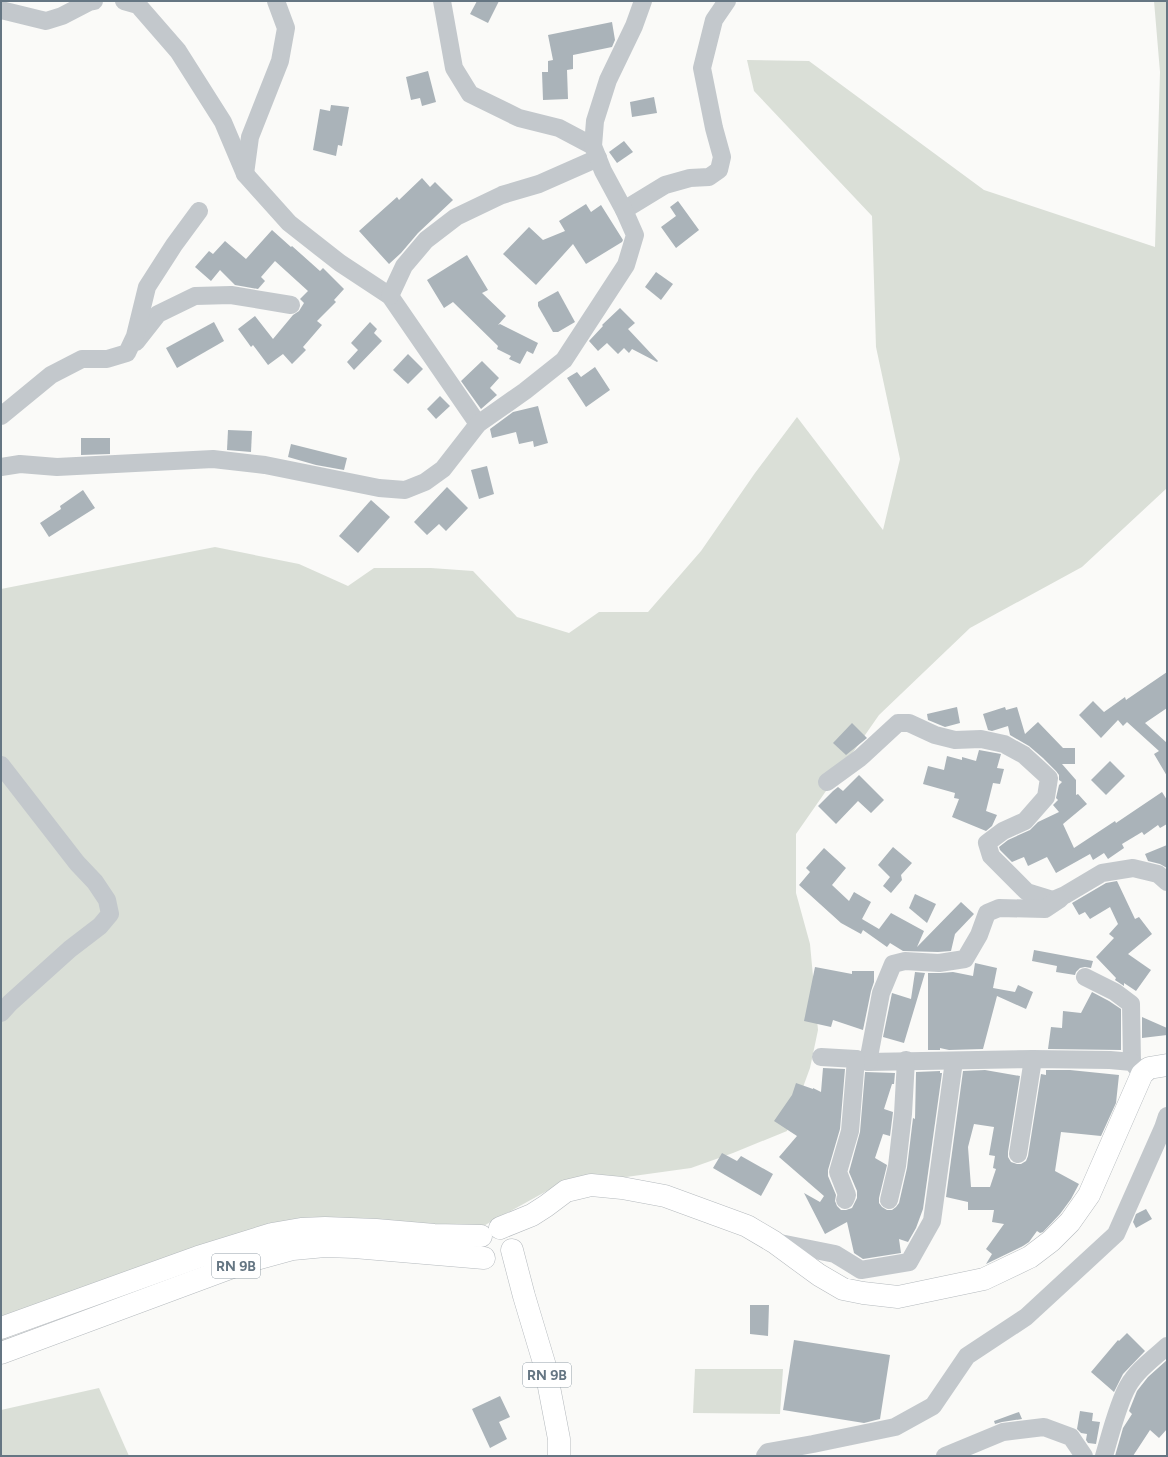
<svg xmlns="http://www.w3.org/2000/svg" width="1168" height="1457" font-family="Figtree,sans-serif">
<rect width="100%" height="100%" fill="#fafaf8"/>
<g fill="#dadfd7">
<polygon points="1154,1 1167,1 1167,488 1082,567 970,628 879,715 796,834 796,893 810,944 818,1030 810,1068 787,1131 733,1153 691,1168 554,1187 451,1244 131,1275 1,1341 1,589 215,547 299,564 348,586 374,568 431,568 473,571 517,617 569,633 599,612 648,612 701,551 755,473 797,417 883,530 900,459 876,347 872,216 754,91 747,60 809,61 984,190 1155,247 1160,72"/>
<polygon points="695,1369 783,1369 780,1414 693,1413"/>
<polygon points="99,1388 129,1456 1,1456 1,1410"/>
</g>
<g fill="#aab3b9" fill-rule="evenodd">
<polygon points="477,1 499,1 488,23 470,14"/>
<polygon points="612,22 615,40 612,47 573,55 573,69 567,70 568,99 543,100 542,72 548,72 548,61 553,60 548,35"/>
<polygon points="428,71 436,102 422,106 420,98 411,100 406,77"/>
<polygon points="654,97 657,113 632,117 630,102"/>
<polygon points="331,105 349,107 342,146 338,145 336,156 313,150 320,109 330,111"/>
<polygon points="624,141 633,152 617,163 609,152"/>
<polygon points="422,178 430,187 435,182 453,200 418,233 401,253 389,264 359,231 397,197 399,200"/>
<polygon points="678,201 699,230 676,248 661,227 676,216 670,207"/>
<polygon points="586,204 591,212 601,205 623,240 622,242 586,264 573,244 536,285 503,254 529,227 543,240 565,231 559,221"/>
<polygon points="272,230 291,247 292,246 320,271 323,268 344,289 334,300 336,302 317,321 322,325 303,347 306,350 292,364 283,354 268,365 253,345 251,347 238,329 255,316 273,339 293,315 299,311 304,303 300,299 308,291 275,261 261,277 265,281 258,289 235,285 220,270 211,281 195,267 209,251 213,254 225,241 246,259"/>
<polygon points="467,255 488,290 482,293 506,316 498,325 500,324 538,343 533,354 527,351 520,364 509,359 511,356 497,349 498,346 453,302 444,308 427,280"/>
<polygon points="656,272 673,284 661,300 645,287"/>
<polygon points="558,291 575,322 558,332 553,332 538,306 538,302"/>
<polygon points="620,308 635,323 628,329 658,361 657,362 632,349 629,353 624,348 618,354 607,343 598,351 589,341 603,326 602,325"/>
<polygon points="214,322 224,341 177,368 166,348"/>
<polygon points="370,322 377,329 374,333 382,341 354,370 347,362 358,350 351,343"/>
<polygon points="408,354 423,369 408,384 393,370"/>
<polygon points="482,361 499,378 490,388 497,395 481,409 461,381"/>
<polygon points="595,367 610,390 586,407 567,378 577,372 581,377"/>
<polygon points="440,396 450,406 436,419 427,409"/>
<polygon points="538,406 548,443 534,447 533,441 519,444 516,432 492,438 490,429 513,412"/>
<polygon points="228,430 252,431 251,452 227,450"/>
<polygon points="81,438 110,438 110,454 81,455"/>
<polygon points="291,444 347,458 344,470 316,465 288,457"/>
<polygon points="487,466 494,494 479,499 471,470"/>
<polygon points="447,487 468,508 446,531 439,524 427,535 414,522"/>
<polygon points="83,490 95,508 49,537 40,523 61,509 60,506"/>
<polygon points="371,500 390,517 358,553 339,536"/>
<polygon points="1167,672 1167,708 1145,723 1167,743 1167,776 1154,754 1159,751 1127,722 1123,726 1118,720 1101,738 1079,715 1093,701 1104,712 1125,697 1126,700"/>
<polygon points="957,707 960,723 945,727 928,720 927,714"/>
<polygon points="1005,707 1006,710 1017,707 1025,734 1038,722 1063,748 1075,748 1075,764 1062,764 1076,780 1076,795 1078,794 1087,804 1063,824 1074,848 1115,821 1116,823 1162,792 1167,800 1167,824 1160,828 1158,825 1144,835 1142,832 1122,844 1124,848 1108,859 1104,853 1093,860 1090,854 1056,873 1047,857 1028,866 1024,857 1012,862 1000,850 999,847 1008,840 1030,830 1038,822 1059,812 1053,805 1058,800 1056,798 1059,785 1062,782 1059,780 1059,775 1056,771 1043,758 1029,746 1010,735 1008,726 992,731 988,730 983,714"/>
<polygon points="852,723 867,738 846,755 833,743"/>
<polygon points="979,750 1001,754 997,768 1004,769 1000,784 993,783 986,811 997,815 992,826 986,831 952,817 959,799 954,798 955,793 923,784 928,766 944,770 947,756 962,760 962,757 976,761"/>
<polygon points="1110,761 1125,776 1106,795 1091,780"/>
<polygon points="859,775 884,800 871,813 858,801 836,824 818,806 833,791 838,787 843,791"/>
<polygon points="1167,845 1167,868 1160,864 1148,861 1145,854"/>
<polygon points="893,847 912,863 901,875 902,880 891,893 883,886 890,877 878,865"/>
<polygon points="824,848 846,868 832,885 849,901 854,892 871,902 862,919 879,929 891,913 924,931 917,947 961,902 974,914 955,934 951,951 938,952 903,951 890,943 887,947 863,930 861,934 841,923 799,885 810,872 806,868"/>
<polygon points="1117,881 1135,919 1139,917 1152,934 1128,954 1151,970 1136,991 1124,983 1124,986 1115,980 1116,978 1096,957 1114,938 1109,934 1118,924 1110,907 1090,919 1085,912 1079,915 1072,903 1106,883"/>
<polygon points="915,894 936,904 927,923 909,908"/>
<polygon points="1034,950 1093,961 1091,968 1085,967 1080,968 1076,972 1075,975 1056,972 1057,966 1032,961"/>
<polygon points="975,963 997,968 993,988 1015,992 1018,985 1033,992 1026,1009 997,996 983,1049 949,1050 940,1048 940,1050 928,1050 928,973 940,973 953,972 973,976"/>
<polygon points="815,967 852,974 852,971 874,971 874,982 871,991 863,1030 833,1020 831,1027 804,1021"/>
<polygon points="915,972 925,973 904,1043 883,1037 892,993 911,999"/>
<polygon points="1092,992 1109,1001 1121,1009 1121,1050 1048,1049 1051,1027 1062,1028 1063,1011 1081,1013"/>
<polygon points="1142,1017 1167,1028 1167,1035 1142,1038"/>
<polygon points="823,1068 845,1069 840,1129 828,1170 828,1176 836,1195 835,1201 837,1206 841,1210 846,1210 852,1208 857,1198 857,1191 849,1172 860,1132 865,1072 895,1073 894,1084 892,1084 884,1109 893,1112 890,1136 883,1134 875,1158 887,1165 879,1198 879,1203 882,1207 887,1210 892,1210 896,1207 899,1203 907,1168 913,1118 915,1119 916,1072 940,1071 940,1073 942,1073 923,1209 916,1228 908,1242 899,1239 901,1253 863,1259 854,1253 847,1222 825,1234 804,1193 820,1202 824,1196 779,1157 797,1136 774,1121 792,1095 796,1083 813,1089 813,1088 821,1092"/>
<path d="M985,1070L1020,1076L1008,1152V1157L1011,1162L1017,1164H1021L1026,1161L1028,1156L1041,1074L1046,1075V1070H1070L1119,1075L1116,1103L1101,1136L1061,1132L1055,1171L1079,1184L1071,1199L1060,1214L1043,1232L1040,1233L1037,1231L1029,1242L1023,1246L986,1264L992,1254L986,1249L1004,1224L992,1222L994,1210H968V1202L946,1197L963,1071ZM974,1124L994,1127L989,1155L995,1156L993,1168L996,1169L990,1187H971L968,1147Z"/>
<polygon points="722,1153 737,1161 741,1156 773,1174 761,1196 713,1168"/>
<polygon points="1146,1209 1152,1219 1136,1228 1133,1222 1136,1214"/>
<polygon points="750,1305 769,1305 768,1336 750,1334"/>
<polygon points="1127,1333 1145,1351 1123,1374 1114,1392 1091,1372 1118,1340 1119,1341"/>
<polygon points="794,1340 890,1355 880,1419 864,1423 783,1410"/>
<polygon points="1167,1360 1167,1429 1159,1438 1150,1430 1133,1456 1115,1456 1123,1428 1132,1414 1129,1411 1137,1391 1148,1377"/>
<polygon points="500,1396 510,1417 499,1422 507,1439 490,1448 472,1409"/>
<polygon points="1080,1411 1093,1413 1092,1421 1100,1422 1096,1444 1088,1443 1086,1440 1087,1434 1081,1433 1077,1429"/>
<polygon points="1019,1412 1022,1419 1002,1422 995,1424 994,1421"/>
</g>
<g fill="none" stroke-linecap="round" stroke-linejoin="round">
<g stroke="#b5babe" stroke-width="23">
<g id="major">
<polyline points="500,1228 532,1215 546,1206 566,1191 591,1185 622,1188 665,1196 747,1226 774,1242 819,1275 843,1289 863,1293 898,1297 984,1279 1030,1257 1051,1241 1070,1222 1089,1195 1142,1074 1149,1068 1167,1065"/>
<polyline points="512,1250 524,1296 545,1366 559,1439 559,1456"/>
<polyline points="1,1328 198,1257 272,1234 301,1229 325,1228 376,1230 434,1235 481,1236"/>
<polyline points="1,1353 249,1261 293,1249 325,1246 354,1247 484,1258"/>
</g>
</g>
<g stroke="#c3c8cc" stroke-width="18">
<polyline points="124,1 138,5 178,51 223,122 245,174 289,223 340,263 390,296 478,424"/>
<polyline points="442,1 454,68 470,94 519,118 559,128 593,146"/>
<polyline points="1,10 46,21 62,16 89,2 94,1"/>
<polyline points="245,174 250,137 280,61 286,28 276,1"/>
<polyline points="624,210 665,185 690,178 709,177 719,170 722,157 714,128 702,68 714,20 727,1"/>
<polyline points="390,296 404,266 426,240 456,217 502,195 539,184 598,158"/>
<polyline points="136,342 158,314 195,296 231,295 291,305"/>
<polyline points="1,416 51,375 82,359 107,359 127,353 135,336 147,287 174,245 199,211"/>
<polyline points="1,467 20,464 57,467 213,459 265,465 379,488 405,490 425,482 443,469 478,424 525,391 564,360 626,265 635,235 624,210 603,171 593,146 595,121 608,80 634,26 643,1"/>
<polyline points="1,765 77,863 95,882 107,900 110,914 100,926 70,949 10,1003 1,1013"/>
<polyline points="827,782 860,758 898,723 909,723 935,735 955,740 981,739 1004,744 1024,755 1049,778 1046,797 1025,821 1003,831 987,843 991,856 1027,892 1053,900 1065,895 1102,873 1133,868 1158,874 1167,882"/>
<polyline points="1085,977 1115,992 1131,1004 1132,1062"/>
<polyline points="821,1057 856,1059 868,1062 1033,1059 1110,1060 1132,1062 1142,1074"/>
<polyline points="868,1062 881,993 893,964 905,961 939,963 965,959 979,935 987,913 999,908 1045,909 1060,899"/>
<polyline points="1018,1154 1033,1059"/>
<polyline points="845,1200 847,1195 838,1172 850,1131 856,1059"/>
<polyline points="889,1200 897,1166 903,1114 906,1060"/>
<polyline points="775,1242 835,1254 861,1270 909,1262 932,1221 954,1061"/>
<polyline points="765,1456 768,1452 813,1444 895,1427 933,1406 967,1356 1026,1317 1116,1234 1163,1128 1167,1116"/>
<polyline points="945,1456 1003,1432 1044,1427 1071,1437 1084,1456"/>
<path d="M1104,1456C1110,1436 1118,1403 1128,1386C1137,1370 1154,1358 1167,1346"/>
</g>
<use href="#major" stroke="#fff" stroke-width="22"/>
</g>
<g text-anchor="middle" stroke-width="4" stroke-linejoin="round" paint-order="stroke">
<g fill="#fff" stroke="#939fa8" stroke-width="1">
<rect x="212" y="1254" width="48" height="24" rx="3"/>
<rect x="523" y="1363" width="48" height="24" rx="3"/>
</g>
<g font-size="14" font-weight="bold" fill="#657683">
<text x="236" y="1271">RN 9B</text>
<text x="547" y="1380">RN 9B</text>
</g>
</g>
<rect width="1168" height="1457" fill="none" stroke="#657683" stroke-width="4"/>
</svg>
